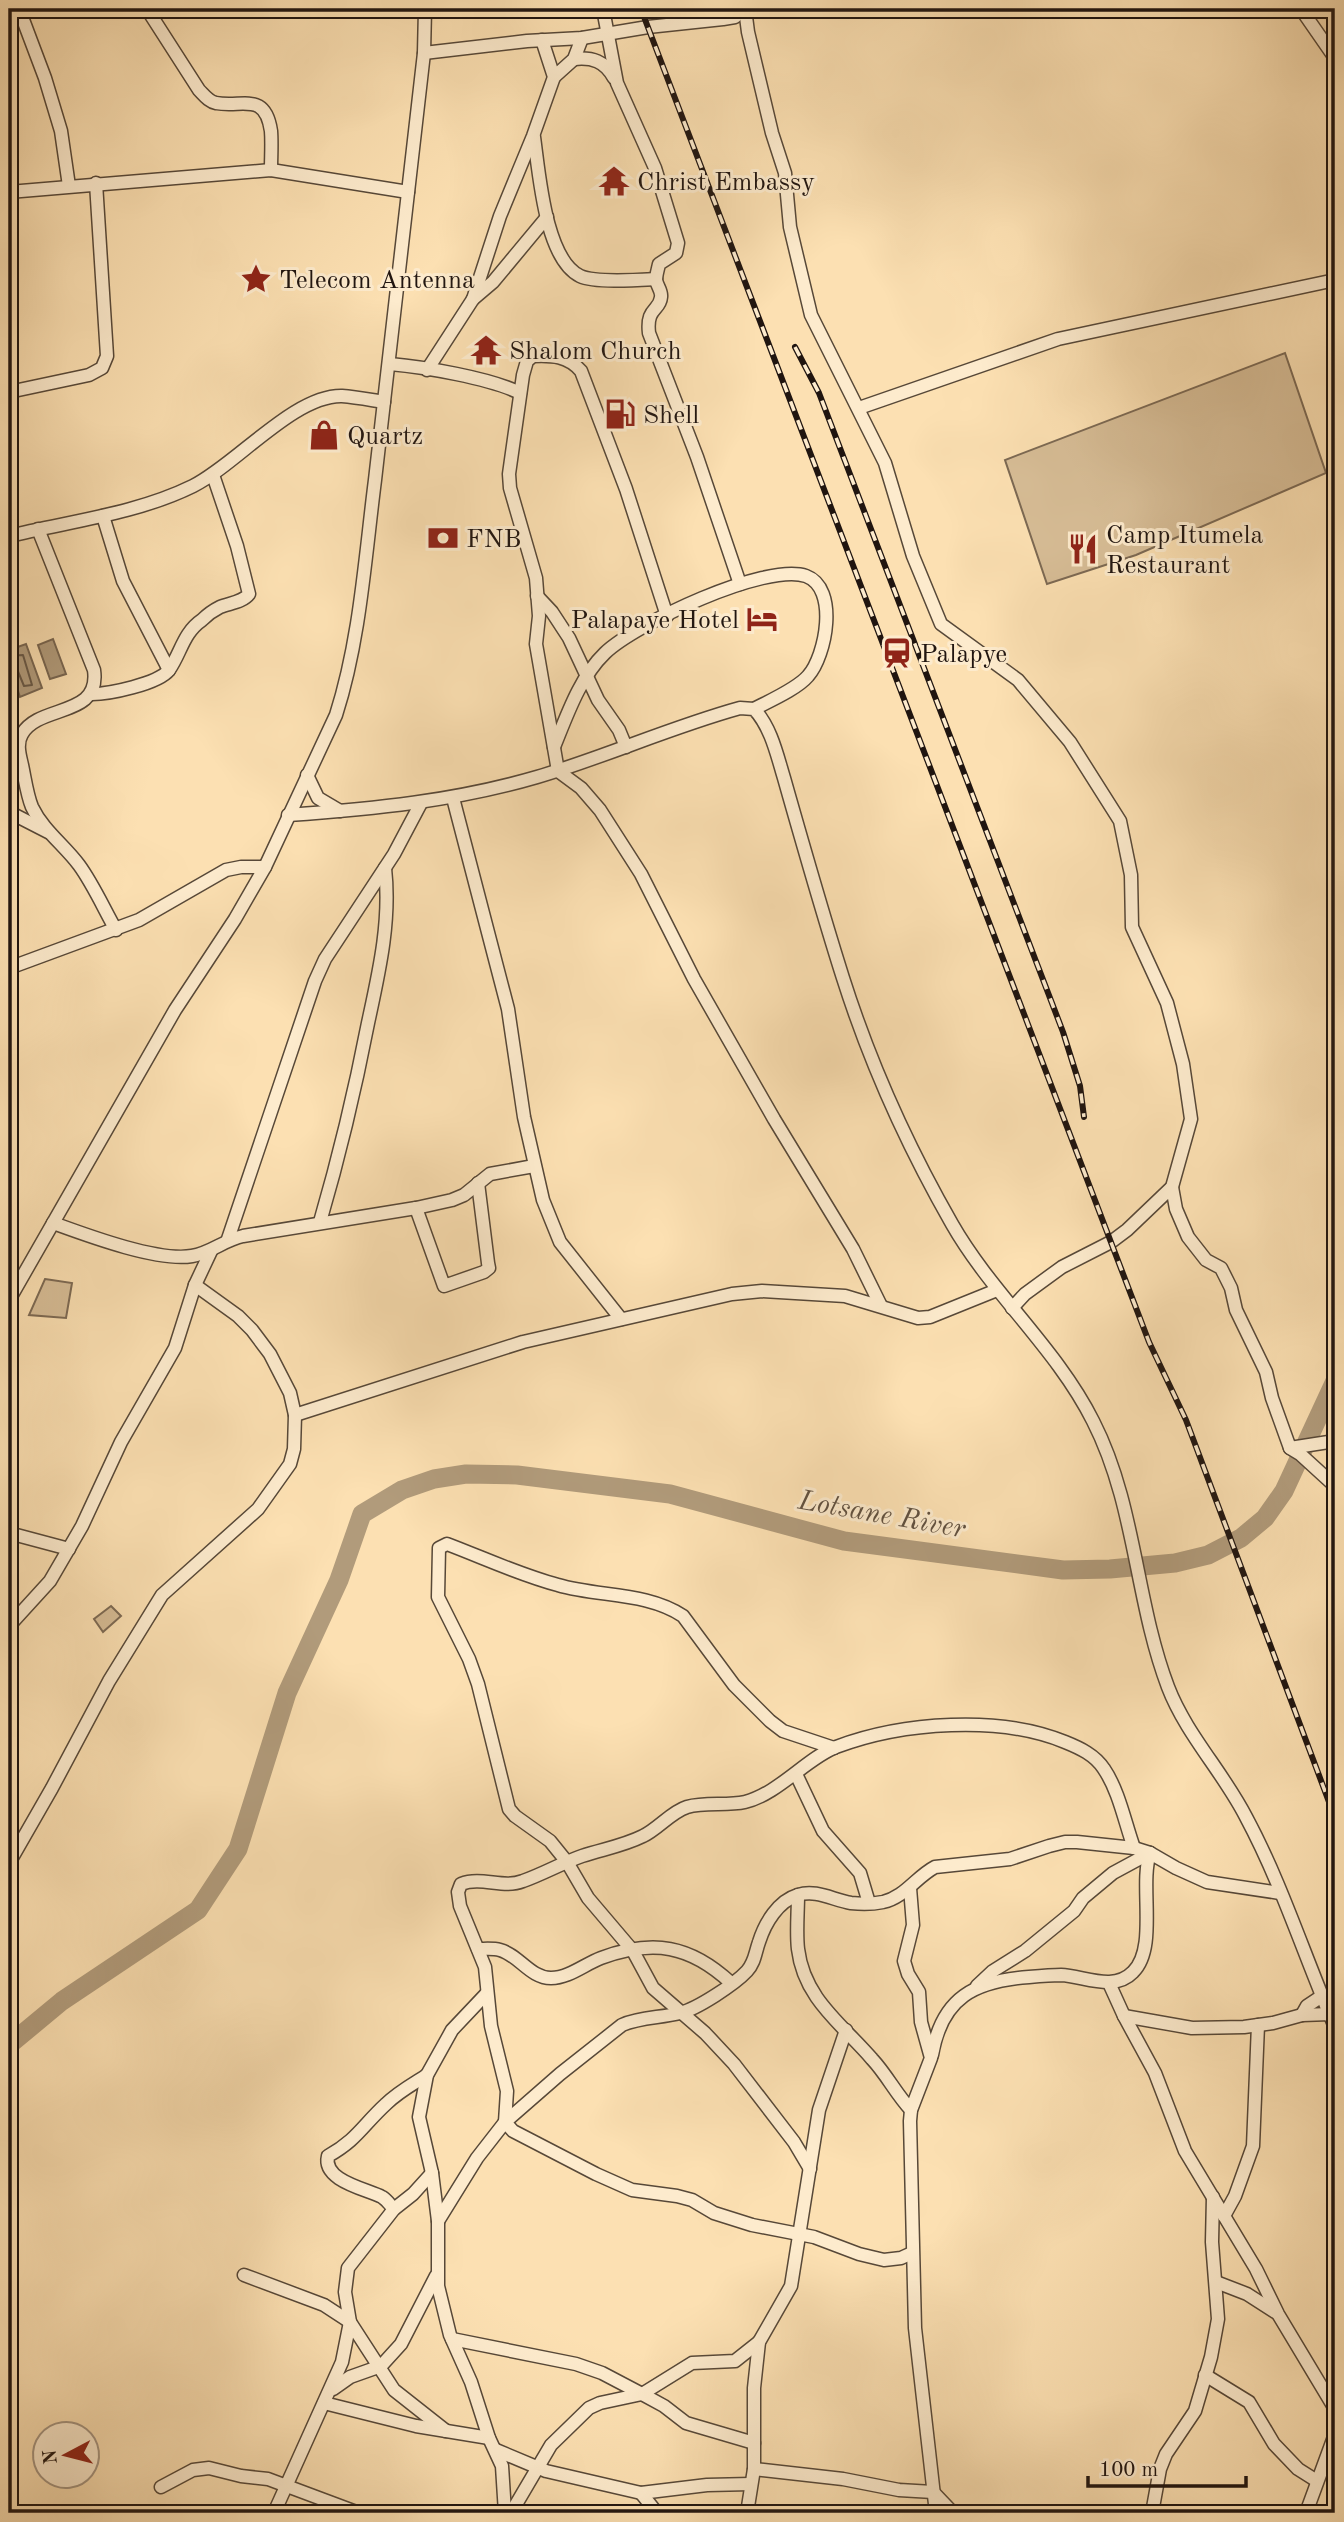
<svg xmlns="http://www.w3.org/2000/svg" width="1344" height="2522" font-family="'Old Standard TT',serif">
<rect width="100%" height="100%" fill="#fce0b2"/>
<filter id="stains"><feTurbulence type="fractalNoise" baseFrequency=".00286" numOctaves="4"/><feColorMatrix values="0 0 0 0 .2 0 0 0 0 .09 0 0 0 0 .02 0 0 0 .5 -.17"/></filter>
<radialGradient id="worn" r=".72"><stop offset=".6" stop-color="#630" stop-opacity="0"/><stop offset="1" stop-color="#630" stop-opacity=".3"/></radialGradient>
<g fill="#d7bd96" stroke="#7c6953" stroke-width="2">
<polygon points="1285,353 1326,473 1136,555 1047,584 1005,460"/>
<polygon points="45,1279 72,1283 66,1318 29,1315"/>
<polygon points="111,1606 121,1616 103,1632 94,1619"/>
</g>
<g fill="#b19b7b" stroke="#776550" stroke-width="2">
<polygon points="53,639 66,674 50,679 38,645"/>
<polygon points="26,644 42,688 20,697 9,664 9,650"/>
</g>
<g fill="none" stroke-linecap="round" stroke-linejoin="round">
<polyline stroke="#685846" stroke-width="2" points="9,656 23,655 32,685 24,686 17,669 9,666"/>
<polyline stroke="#b19b7b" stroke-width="19" points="9,2045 62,2001 198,1910 238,1849 287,1693 339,1580 362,1514 402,1490 434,1479 466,1474 517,1475 670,1494 844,1541 1063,1570 1110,1569 1175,1563 1208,1555 1241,1538 1265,1518 1284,1491 1335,1381"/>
<g stroke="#574838" stroke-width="15">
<g id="minor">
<polyline points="19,9 45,78 61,131 69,186"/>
<path d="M147,9L199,90C204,95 209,102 216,103C242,108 265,91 271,131C272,143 271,157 271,170"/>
<path d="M603,9L617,83L655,168L678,243L676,253L659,264C658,269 656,275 656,280C657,286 662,291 661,297C660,311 646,307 649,333L697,457L740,584"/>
<polyline points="745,9 748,32 772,133 785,173 790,227 811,315 885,463 913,556 941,624 1018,680 1070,742 1120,821 1131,875 1132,927 1167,1003 1183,1064 1191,1119 1172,1187 1127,1230 1111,1242 1062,1267 1025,1294 1012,1308"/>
<polyline points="1301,9 1335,58"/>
<polyline points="424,53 527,41 582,38 648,27 723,19 735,17 742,9"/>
<path d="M574,59C592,57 605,61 614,78"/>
<polyline points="554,77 574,59 582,38"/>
<path d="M534,137C539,172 545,259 580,276C595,283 638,280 656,279"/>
<polyline points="9,192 271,170 408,192"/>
<polyline points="473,299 493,282 547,217"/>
<path d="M390,364C424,367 490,378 520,393"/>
<polyline points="427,370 473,299 500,216 533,136 554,77 542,40"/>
<polyline points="9,392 89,375 102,368 107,356 96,183"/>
<polyline points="859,408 1058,339 1335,280"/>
<polyline points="103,516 123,581 169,670"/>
<path d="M38,529L94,670C101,718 39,704 22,734C16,744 20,756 22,765C25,779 27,795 32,807C43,830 64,845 79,865C93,884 104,909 116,930"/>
<path d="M9,536C71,521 136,514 193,486C237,464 294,395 342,396C356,397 371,400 384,402"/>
<polyline points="537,596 552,612 569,638 598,700 619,730 626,747"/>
<path d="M667,616L626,489L581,371C568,356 552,355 533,356L527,361L523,375L509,474L510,488L536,578L539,616L536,644L558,771L581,788L600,810L641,874L694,979L774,1119L853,1249L881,1306"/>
<path d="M92,694C109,694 158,684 169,670C181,653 183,633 202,620C207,615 214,610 220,607C230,603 243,602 249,594L237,546L213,475"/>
<path d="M554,747C567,715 580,677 605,653C635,624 766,562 806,576C839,588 826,656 808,676C797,689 769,701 754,709"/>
<polyline points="307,775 318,798 340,811"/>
<polyline points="453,798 508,1009 524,1117 543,1200 560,1242 621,1319"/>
<polyline points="9,812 48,832"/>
<path d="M288,815C373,809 455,801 537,777C605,757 671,727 740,708L754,709C771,727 777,755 784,778C803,845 822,912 843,978C870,1063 908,1147 952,1224C992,1294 1057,1349 1093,1421C1136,1505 1135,1600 1168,1687C1186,1734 1223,1772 1246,1817C1282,1884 1305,1958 1335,2027"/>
<polyline points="9,968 139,920 226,870 241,867 265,867"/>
<polyline points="1172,1187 1176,1209 1188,1237 1206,1260 1221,1268 1231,1288 1236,1310 1266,1372 1272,1398 1290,1448 1300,1454 1335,1486"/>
<polyline points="416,1208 444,1286 484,1272 489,1268 488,1263 478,1183"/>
<path d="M320,1222C339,1157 355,1090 368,1023C379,972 391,921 385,868"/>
<path d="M53,1223C86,1235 158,1262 192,1256C211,1253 224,1240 243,1236L416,1208L452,1200L464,1195L490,1174L534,1166"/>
<polyline points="228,1239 315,981 325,959 394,854 421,803"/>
<path d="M9,1300L175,1010L235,919L265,867L336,715C360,640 365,558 375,480C392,338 407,195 424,53L425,9"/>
<polyline points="295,1415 523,1342 732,1294 762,1291 845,1296 918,1318 930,1317 997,1290"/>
<polyline points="1290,1448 1335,1441"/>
<polyline points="9,1533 69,1549"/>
<polyline points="9,1626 50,1581 82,1526 121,1442 175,1348 195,1285 211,1251"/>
<polyline points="796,1774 823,1831 860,1873 869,1903"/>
<polyline points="9,1863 52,1788 109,1681 162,1595 258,1509 290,1464 294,1449 295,1415 290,1393 270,1354 252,1330 238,1316 195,1285"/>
<polyline points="910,1888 913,1925 904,1961 908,1974 919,1992 921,2022 931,2058 911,2110 910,2121 915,2328 936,2513"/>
<path d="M798,1895C798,1912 796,1932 798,1949C804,1999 842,2024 872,2059C887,2075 896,2094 911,2110"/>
<path d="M478,1949C485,1949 493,1948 500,1950C519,1955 530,1978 551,1978C569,1978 585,1964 601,1958C653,1939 690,1945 731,1983"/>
<polyline points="1109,1983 1124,2016 1155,2073 1185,2151 1256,2269 1278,2314 1335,2409"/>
<polyline points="977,1986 993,1971 1025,1951 1074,1911 1083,1898 1113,1873 1150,1853"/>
<polyline points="487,1993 452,2030 427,2075 419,2117 432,2173 438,2221 438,2286 450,2335 471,2382 489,2438 502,2466 505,2513"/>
<polyline points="1302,2015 1307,2006 1322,1996"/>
<polyline points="1124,2016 1192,2028 1244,2027 1273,2023 1302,2015 1330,2014"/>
<path d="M932,2055C942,1997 975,1981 1029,1977C1040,1976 1051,1975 1061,1975C1084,1976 1114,1992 1133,1972C1158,1948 1139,1885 1150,1853"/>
<path d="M810,2169L794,2142L734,2064L705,2033L653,1988L633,1951L588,1898L567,1862L550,1841L515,1816L509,1809L478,1684L469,1659L438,1597L439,1548L447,1544C484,1558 520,1575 558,1585C599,1597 647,1592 683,1616L734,1685L770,1721L783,1731L834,1748"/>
<path d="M394,2209C390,2205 387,2200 382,2197C367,2189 322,2181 328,2156C357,2140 363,2125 386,2104C398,2092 413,2084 427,2075"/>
<polyline points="1224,2216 1235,2196 1253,2146 1258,2025"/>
<path d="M438,2221L477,2158L505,2122L560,2074L622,2025C640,2017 660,2018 680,2013C697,2009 735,1984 747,1971C755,1962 755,1953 759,1942C765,1923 778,1901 798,1895C816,1889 833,1900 851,1903C860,1904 873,1904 883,1902C905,1897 916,1877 935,1867L1010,1859L1049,1846L1065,1842H1077L1134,1848L1150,1853L1176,1868L1207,1882L1280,1893"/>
<path d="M912,2253L901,2258L884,2260L859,2254L814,2237L752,2225L714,2213L692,2200L677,2196L632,2190L596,2174L513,2131L505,2122L507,2091L491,2026L485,1967L460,1906L458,1892L461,1884C482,1876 503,1889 523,1881C543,1874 562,1863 582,1856C603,1849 623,1846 643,1836C658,1829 671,1812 687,1807C705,1802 727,1806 745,1802C778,1794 807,1758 836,1747C902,1722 1000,1715 1065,1742C1080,1748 1095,1755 1104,1769C1119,1791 1125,1823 1134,1848"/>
<polyline points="244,2275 324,2305 350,2322 394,2390 446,2431"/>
<polyline points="1216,2282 1247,2294 1275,2312"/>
<polyline points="452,2339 576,2364 602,2373 642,2394 664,2406 686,2423 754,2443"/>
<polyline points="1205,2375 1249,2402 1274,2444 1298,2469 1317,2481"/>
<polyline points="333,2389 350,2377 381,2366 401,2344 436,2276"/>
<polyline points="324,2403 416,2426 489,2438"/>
<polyline points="496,2450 546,2471 641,2493 707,2485 751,2484"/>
<polyline points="754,2469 843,2479 899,2490 933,2492 953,2513"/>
<polyline points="161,2487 193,2470 209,2468 241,2476 268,2479 359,2513"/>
<polyline points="641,2493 657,2513"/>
<polyline points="274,2513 342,2362 350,2322 345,2292 348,2268 394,2209 413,2194 432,2173"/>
<polyline points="511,2513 551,2445 589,2408 600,2403 642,2394 692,2363 735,2361 759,2342"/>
<polyline points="747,2513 754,2469 754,2388 759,2342 791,2286 819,2110 846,2030"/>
<polyline points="1152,2513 1160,2469 1166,2454 1195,2411 1211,2357 1218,2319 1212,2242 1213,2197"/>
<polyline points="1306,2513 1335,2434"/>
</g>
</g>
<use href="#minor" stroke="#fdebcd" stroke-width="12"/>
<g stroke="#201510" stroke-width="6">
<g id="rail">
<polyline points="641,9 1149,1342 1186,1420 1335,1818"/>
<polyline points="795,347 819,393 1063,1032 1080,1086 1084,1117"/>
</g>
</g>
<use href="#rail" stroke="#fdebcd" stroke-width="3.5" stroke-dasharray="10" stroke-linecap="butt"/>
</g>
<defs>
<g id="temple-bare" transform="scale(2.415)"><path d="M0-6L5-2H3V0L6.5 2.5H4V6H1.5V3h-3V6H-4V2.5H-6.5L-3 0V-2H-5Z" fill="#8f2418" stroke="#fdebcd" stroke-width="2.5" paint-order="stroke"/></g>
<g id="sight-bare" transform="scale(2.415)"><path d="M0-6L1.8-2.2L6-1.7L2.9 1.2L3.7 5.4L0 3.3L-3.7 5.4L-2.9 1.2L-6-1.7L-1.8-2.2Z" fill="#8f2418" stroke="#fdebcd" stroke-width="2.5" paint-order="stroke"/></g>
<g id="fuel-bare" transform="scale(2.415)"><path d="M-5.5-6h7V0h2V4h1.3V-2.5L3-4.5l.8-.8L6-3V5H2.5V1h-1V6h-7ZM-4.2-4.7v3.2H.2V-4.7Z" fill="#8f2418" stroke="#fdebcd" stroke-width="2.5" paint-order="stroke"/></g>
<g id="shop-bare" transform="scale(2.415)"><path d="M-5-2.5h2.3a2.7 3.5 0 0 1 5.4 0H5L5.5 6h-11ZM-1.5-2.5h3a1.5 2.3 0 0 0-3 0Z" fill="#8f2418" stroke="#fdebcd" stroke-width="2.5" paint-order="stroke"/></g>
<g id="bank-bare" transform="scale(2.415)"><path d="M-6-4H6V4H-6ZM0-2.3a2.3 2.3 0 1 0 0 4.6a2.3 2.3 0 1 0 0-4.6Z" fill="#8f2418" stroke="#fdebcd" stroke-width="2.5" paint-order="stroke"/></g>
<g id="restaurant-bare" transform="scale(2.415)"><path d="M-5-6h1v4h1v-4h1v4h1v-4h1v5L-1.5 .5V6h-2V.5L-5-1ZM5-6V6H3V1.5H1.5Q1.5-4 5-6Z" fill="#8f2418" stroke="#fdebcd" stroke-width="2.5" paint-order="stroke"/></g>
<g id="hotel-bare" transform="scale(2.415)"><path d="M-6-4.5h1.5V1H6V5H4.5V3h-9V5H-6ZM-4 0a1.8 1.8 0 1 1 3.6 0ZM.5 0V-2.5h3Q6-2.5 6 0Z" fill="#8f2418" stroke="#fdebcd" stroke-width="2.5" paint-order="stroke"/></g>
<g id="station-bare" transform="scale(2.415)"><path d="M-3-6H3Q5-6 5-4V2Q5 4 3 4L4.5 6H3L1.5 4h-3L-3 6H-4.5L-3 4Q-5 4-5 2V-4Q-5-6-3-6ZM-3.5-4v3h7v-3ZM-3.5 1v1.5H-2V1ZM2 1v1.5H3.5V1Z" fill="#8f2418" stroke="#fdebcd" stroke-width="2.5" paint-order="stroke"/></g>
</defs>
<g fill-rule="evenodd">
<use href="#temple-bare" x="614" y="181"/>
<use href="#sight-bare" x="256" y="279"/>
<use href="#temple-bare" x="486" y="350"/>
<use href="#fuel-bare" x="620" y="414"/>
<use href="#shop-bare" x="324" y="435"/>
<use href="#bank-bare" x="443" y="538"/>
<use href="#restaurant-bare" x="1083" y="549"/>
<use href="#hotel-bare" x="762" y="619"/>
<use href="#station-bare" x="897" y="653"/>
</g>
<g text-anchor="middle" stroke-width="6" stroke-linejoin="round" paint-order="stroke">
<g font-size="26" fill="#201510" stroke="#fdebcd" text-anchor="start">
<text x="637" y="190">Christ Embassy</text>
<text x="279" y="288">Telecom Antenna</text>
<text x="509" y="359">Shalom Church</text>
<text x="643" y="423">Shell</text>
<text x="347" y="444">Quartz</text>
<text x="1106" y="543">Camp Itumela<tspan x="1106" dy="30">Restaurant</tspan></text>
<text x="466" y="547">FNB</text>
<text x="739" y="628" text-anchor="end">Palapaye Hotel</text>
<text x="920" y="662">Palapye</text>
</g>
<g font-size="28" font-style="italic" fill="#615140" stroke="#fdebcd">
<text transform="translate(882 1513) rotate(10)" y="10">Lotsane River</text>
</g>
</g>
<rect width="1344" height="2522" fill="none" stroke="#fce0b2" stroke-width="35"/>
<rect x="10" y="10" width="1323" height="2501" fill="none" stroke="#201510" stroke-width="3.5"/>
<rect x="18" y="18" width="1309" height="2487" fill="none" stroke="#201510" stroke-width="2"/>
<g transform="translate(66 2455) rotate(263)"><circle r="33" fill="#fdebcd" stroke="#a59581" stroke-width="2"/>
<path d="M0-5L12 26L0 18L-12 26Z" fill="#8f2418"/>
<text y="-10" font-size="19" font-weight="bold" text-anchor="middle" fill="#201510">N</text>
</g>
<path d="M1088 2476v10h158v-10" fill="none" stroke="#201510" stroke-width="3.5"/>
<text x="1099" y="2476" font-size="21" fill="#201510" stroke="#fdebcd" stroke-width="5" paint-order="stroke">100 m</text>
<rect width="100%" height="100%" filter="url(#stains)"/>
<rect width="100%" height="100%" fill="url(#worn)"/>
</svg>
